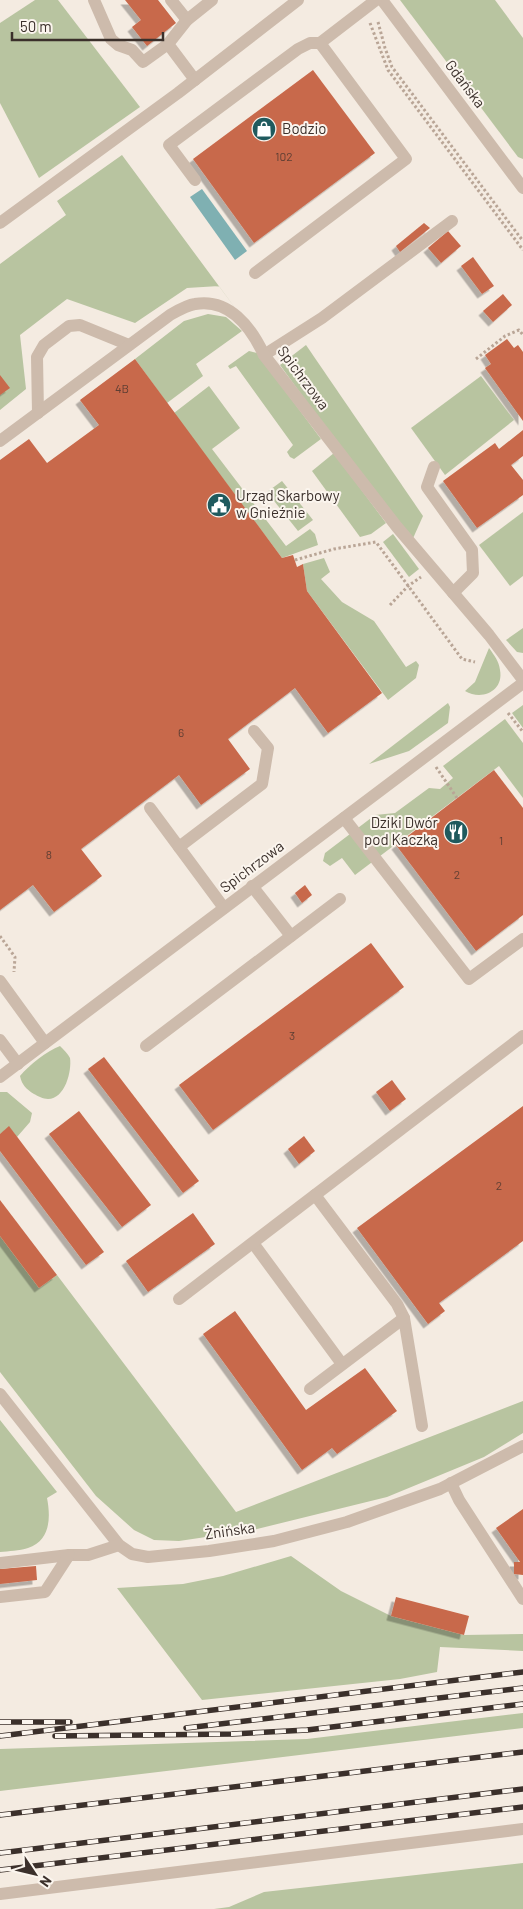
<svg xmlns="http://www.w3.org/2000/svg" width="523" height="1909" font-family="Barlow,sans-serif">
<defs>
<filter id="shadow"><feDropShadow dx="-4.5" dy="4.5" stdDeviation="0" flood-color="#0004"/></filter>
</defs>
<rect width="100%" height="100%" fill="#f4ebe1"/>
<g fill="#b8c4a0">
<polygon points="35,0 58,0 140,107 39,178 0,103 0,23"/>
<polygon points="400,0 495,0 523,38 523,159 518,157"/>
<polygon points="122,155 241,316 219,286 187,288 135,323 67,299 20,335 26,389 0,410 0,264 66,215 57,201"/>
<polygon points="208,314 226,317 242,331 196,364 203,376 167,403 135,359 184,321"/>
<polygon points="306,345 423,516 410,545 280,365"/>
<polygon points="249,351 257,353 321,439 294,459 290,457 287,452 293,445 236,366 230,369 228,366"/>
<polygon points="481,376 514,420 445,475 411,428"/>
<polygon points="209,386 240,428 212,449 286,546 310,529 315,534 318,545 282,558 174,413"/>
<polygon points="334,453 386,523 371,534 360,537 312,471"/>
<polygon points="282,481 313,520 298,531 267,492"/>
<polygon points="523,512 523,576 510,586 479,545"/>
<polygon points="393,534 419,569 409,577 383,542"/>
<polygon points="324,558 330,572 321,579 342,602 374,621 406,667 416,661 419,665 416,678 388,700 307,591 303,564"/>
<polygon points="523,628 523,653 517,652 506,640"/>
<path d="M489,648C494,655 499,661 500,670C504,691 482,701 465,691L475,682Z"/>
<polygon points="448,703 450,707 448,723 409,751 369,764"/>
<polygon points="523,705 523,728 512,713"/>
<polygon points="505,719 523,743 523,798 499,766 355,875 342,858 330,866 323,861 325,853 375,815 395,813 429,788 440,789 453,778 443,766"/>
<path d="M60,1046C64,1050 68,1054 70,1058C72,1071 65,1099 48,1099C43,1099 38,1096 34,1094C26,1089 22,1085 20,1076C29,1065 47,1051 60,1046Z"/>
<polygon points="0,1092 7,1092 32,1113 30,1122 17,1137 9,1127 0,1134"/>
<polygon points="0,1236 39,1288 57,1275 236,1512 523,1401 523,1433 484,1457 387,1497 253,1530 179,1541 154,1540 134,1530 96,1496 0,1372"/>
<path d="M0,1420L57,1492L47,1498C51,1518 50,1541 28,1548C19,1551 9,1551 0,1552Z"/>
<polygon points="291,1556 341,1591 391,1616 464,1635 523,1634 523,1651 440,1647 437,1672 400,1679 202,1700 117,1588 183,1584 223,1576"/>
<polygon points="523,1713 523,1728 0,1791 0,1749 307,1739"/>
<polygon points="523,1863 523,1909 214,1909 229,1907 264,1892"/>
</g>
<polygon fill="#7fb0b2" points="202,189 247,251 235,260 190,197"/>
<g fill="#c8694b" filter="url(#shadow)">
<polygon points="125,0 158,0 176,23 147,46 132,27 141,20"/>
<polygon points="313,70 375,153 254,243 193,159"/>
<polygon points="424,223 430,228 400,252 396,246"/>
<polygon points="448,231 461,246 441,263 428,248"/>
<polygon points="473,257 494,286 482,294 461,266"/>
<polygon points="503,294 512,305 493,322 483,311"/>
<polygon points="507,339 514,348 518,345 523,352 523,421 485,368 491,364 485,355"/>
<polygon points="135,359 282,558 293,555 297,567 303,564 307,591 382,693 328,733 295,688 228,739 250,769 201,805 179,775 81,849 102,876 54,912 33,885 0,910 0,460 29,439 47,463 99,425 80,400"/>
<polygon points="0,375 10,388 0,395"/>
<polygon points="523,430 523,456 511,465 523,480 523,495 477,528 443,481 495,443 499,449"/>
<polygon points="494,770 523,808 523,915 476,951 396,845"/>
<polygon points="305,885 312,895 302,903 295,893"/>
<polygon points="371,943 404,987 213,1130 179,1085"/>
<polygon points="104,1057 199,1181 183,1193 88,1069"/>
<polygon points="392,1080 406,1099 390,1111 376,1092"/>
<polygon points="523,1106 523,1241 439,1303 445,1311 428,1324 357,1228"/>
<polygon points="79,1111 151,1205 122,1227 49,1134"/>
<polygon points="9,1126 104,1252 86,1265 0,1151 0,1134"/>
<polygon points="304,1136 315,1151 299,1164 288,1149"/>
<polygon points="0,1200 57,1275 39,1288 0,1236"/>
<polygon points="193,1213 215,1244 148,1292 126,1261"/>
<polygon points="235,1311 306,1410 365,1368 397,1411 337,1454 332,1448 302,1470 203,1334"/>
<polygon points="523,1509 523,1575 514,1574 514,1562 520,1562 496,1528"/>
<polygon points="36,1566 37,1580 0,1584 0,1569"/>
<polygon points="396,1597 469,1616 464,1635 391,1616"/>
</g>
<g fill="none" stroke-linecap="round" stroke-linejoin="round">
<g stroke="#b9a596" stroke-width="3" stroke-dasharray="2.5 2.5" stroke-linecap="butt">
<polyline points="378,22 385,48 392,67 523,241"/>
<polyline points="370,23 388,70 523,250"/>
<polyline points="476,359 505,336 519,330 523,335"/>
<polyline points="295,560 334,549 376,542 462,659 475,662"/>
<polyline points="390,605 408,586 421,577"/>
<polyline points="508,713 523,732"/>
<polyline points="436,767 457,798"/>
<polyline points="0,936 15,957 14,972"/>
</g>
<g stroke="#cdbbac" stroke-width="12">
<polyline points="94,0 111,39 118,45 132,50 143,62 168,44"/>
<polyline points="171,0 187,20"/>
<polyline points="382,0 523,188"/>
<polyline points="195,80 168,44 187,20 212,0"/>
<polyline points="195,180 169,145 298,49 310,43 320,43 376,0"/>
<polyline points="0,223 178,93 298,0"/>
<polyline points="255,273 406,159 320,43"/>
<polyline points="264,355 322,318 452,221"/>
<polyline points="38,413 37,357 44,345 69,326 80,325 129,345"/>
<path d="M0,441L170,315C177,311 187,305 195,304C229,298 251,327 264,355L397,527L489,635L523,680"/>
<polyline points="434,467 427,487 472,550 473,573 453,593"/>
<polyline points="150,808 224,908"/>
<polyline points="344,818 469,979 523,939"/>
<polyline points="179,847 262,784 268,748 254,731"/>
<polyline points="252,886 291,936"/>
<polyline points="0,981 45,1043"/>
<polyline points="0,1040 18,1064"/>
<polyline points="146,1046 340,899"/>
<polyline points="0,1077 523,683"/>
<polyline points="315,1195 397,1304 404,1318 422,1426"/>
<polyline points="253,1243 342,1364"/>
<polyline points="179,1299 523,1036"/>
<polyline points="310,1389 404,1318"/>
<polyline points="0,1394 119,1545 132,1554 148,1557 209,1551 274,1541 347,1522 440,1489 523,1446"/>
<polyline points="451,1483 459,1500 523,1599"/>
<polyline points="0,1563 69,1555 88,1555 119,1545"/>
<polyline points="0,1597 45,1592 69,1555"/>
<polyline points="0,1894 523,1829"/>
</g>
<g stroke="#3b302b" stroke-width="5.5">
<g id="rail">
<polyline points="0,1722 70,1722"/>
<polyline points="186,1728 523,1688"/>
<polyline points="0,1736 523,1672"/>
<polyline points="55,1736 232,1734 307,1730 523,1704"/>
<polyline points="0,1815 523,1752"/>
<polyline points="0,1853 523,1789"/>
<polyline points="0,1870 523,1807"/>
</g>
</g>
<use href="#rail" stroke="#fbf5ee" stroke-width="4" stroke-dasharray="11" stroke-linecap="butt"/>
</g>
<defs>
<g id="shop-disc" transform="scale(1.25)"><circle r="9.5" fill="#1f5a5e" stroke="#fbf5ee"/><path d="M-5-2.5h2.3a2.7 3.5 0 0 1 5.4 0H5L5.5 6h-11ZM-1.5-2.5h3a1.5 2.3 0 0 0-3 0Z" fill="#fff"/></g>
<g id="civic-disc" transform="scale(1.25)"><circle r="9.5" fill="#1f5a5e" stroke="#fbf5ee"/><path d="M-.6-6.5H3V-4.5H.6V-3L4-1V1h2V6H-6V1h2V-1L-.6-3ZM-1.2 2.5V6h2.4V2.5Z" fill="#fff"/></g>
<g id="restaurant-disc" transform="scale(1.25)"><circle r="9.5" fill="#1f5a5e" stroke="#fbf5ee"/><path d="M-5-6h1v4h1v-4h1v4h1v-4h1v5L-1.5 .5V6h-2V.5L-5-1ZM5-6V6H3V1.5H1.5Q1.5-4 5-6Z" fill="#fff"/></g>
</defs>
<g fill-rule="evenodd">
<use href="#shop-disc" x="264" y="129"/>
<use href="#civic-disc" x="219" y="505"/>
<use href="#restaurant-disc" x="456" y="832"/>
</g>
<g text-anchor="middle" stroke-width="4" stroke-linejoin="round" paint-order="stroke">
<g font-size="12" fill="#5e3e33">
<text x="284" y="161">102</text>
<text x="122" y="393">4B</text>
<text x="181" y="737">6</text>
<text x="501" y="845">1</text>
<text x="49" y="859">8</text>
<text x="457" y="879">2</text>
<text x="292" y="1040">3</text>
<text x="499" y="1190">2</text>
</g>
<g font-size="15" fill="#3b302b" stroke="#fbf5ee">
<text transform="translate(465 84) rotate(53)" y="5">Gdańska</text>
<text transform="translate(303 378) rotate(53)" y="5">Spichrzowa</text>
<text transform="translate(252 867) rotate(-37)" y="5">Spichrzowa</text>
<text transform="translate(230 1531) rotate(-8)" y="5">Żnińska</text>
</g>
<g font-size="15" fill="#3b302b" stroke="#fbf5ee" text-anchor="start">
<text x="282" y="134">Bodzio</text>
<text x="236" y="501">Urząd Skarbowy<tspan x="236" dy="17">w Gnieźnie</tspan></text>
<text x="438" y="828" text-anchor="end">Dziki Dwór<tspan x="438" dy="17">pod Kaczką</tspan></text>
</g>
</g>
<g transform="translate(35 1874) rotate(125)" stroke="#fbf5ee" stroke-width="4" paint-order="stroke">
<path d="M0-4L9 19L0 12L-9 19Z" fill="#3b302b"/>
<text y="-8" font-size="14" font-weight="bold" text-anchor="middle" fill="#3b302b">N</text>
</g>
<path d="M12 32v8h151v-8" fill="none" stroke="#3b302b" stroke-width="2.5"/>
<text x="20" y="32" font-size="15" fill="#3b302b" stroke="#fbf5ee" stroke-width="4" paint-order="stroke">50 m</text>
</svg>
